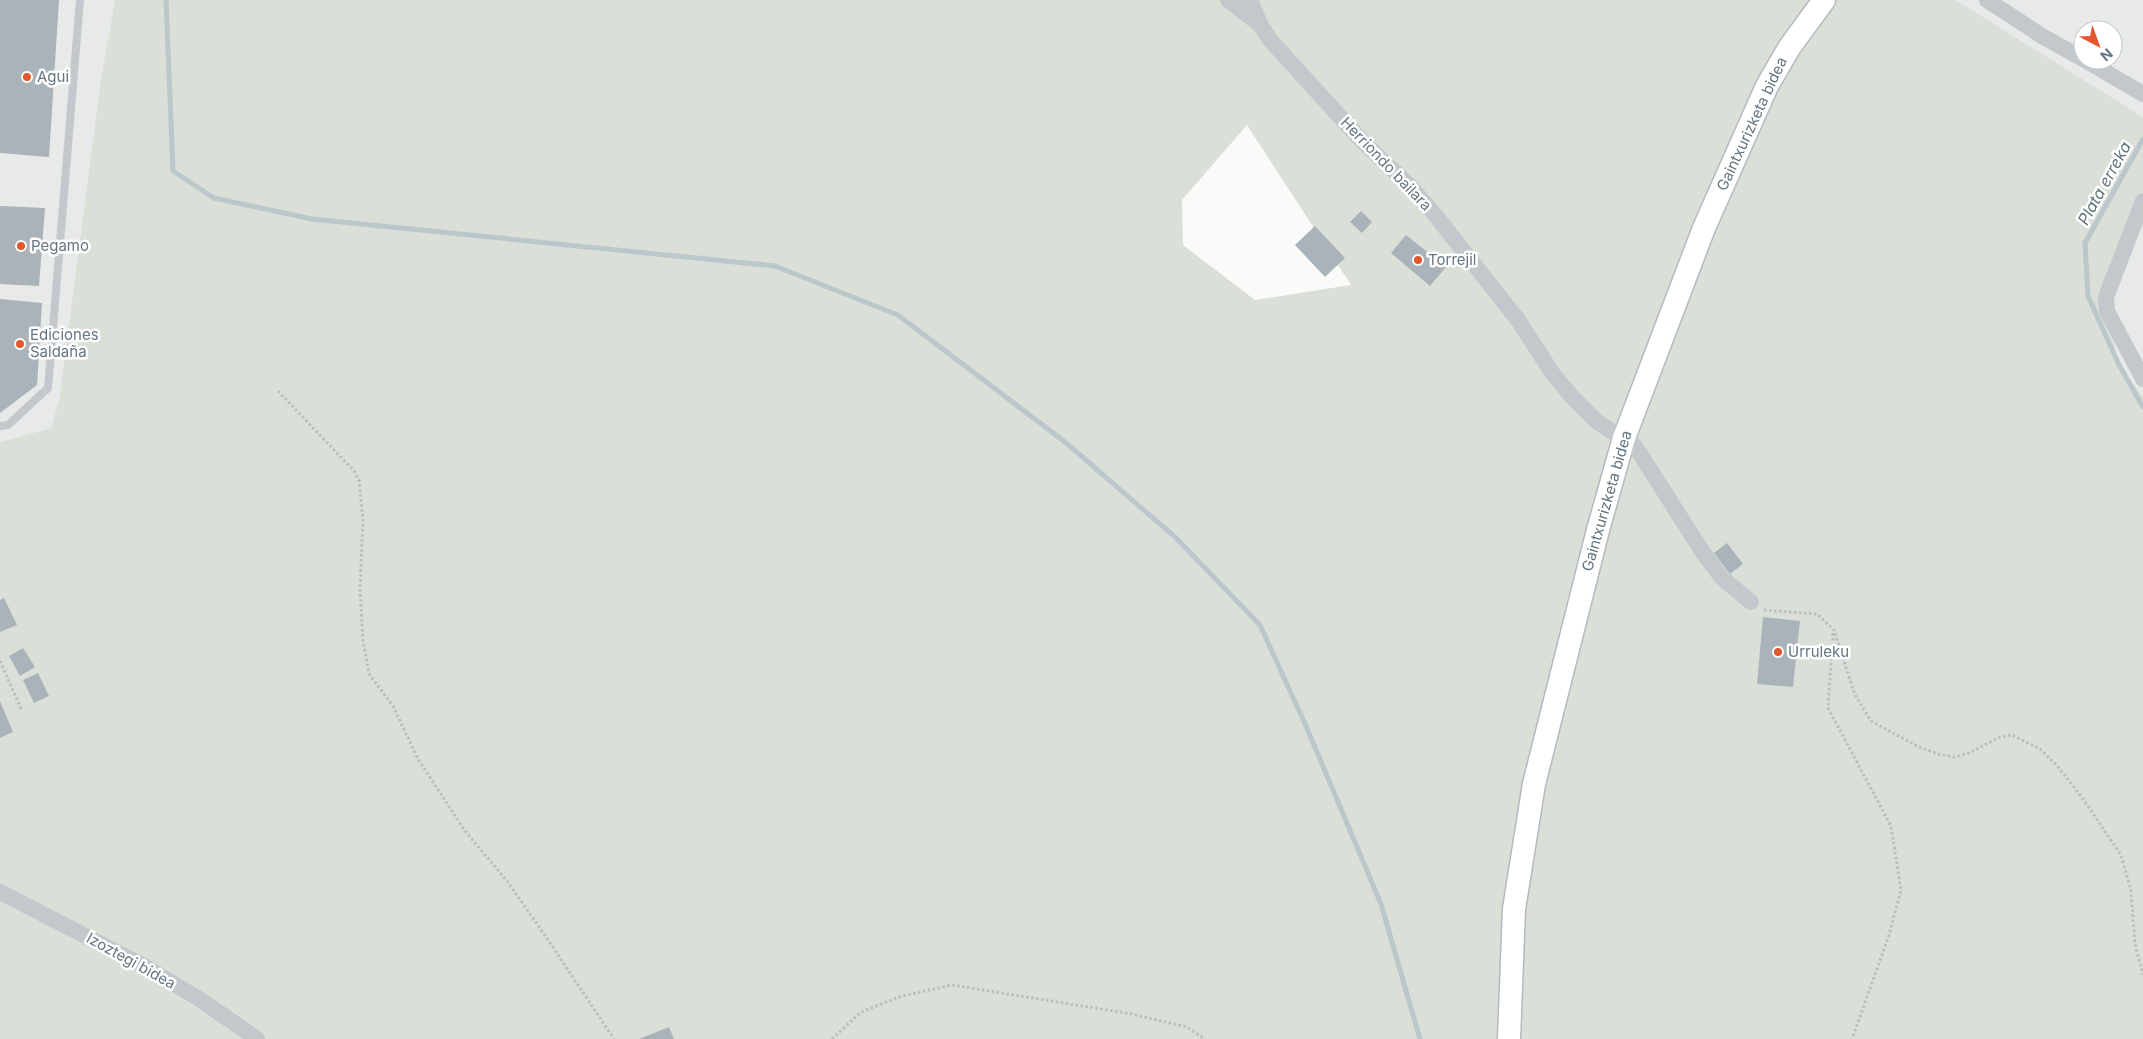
<svg xmlns="http://www.w3.org/2000/svg" width="2143" height="1039" font-family="Inter,sans-serif">
<rect width="100%" height="100%" fill="#fafaf8"/>
<g fill="#e8e9e9" fill-rule="evenodd">
<polygon points="0,0 115,0 101,78 59,400 51,428 0,442"/>
<path d="M1956,0H2143V117ZM2083,30H2113V60H2083Z"/>
<polygon points="2143,202 2143,396 2119,365 2104,298"/>
</g>
<path fill="#dadfd7" fill-rule="evenodd" d="M115,0H1956L2143,117V202L2104,298L2119,365L2143,396V1039H0V442L51,428L59,400L101,78ZM1247,125L1351,285L1255,300L1183,245L1182,200Z"/>
<g fill="none" stroke-linecap="round" stroke-linejoin="round">
<g stroke="#bbc7cb" stroke-width="5">
<polyline points="166,0 173,171 214,198 312,219 775,266 898,315 1065,442 1175,537 1260,625 1306,726 1381,904 1420,1039"/>
<polyline points="2143,139 2085,243 2088,296 2119,365 2143,407"/>
</g>
</g>
<g fill="#aab3b9">
<polygon points="0,0 59,0 49,157 0,153"/>
<polygon points="0,206 45,208 39,286 0,284"/>
<polygon points="1361,211 1372,222 1362,233 1350,222"/>
<polygon points="1315,226 1345,258 1325,277 1295,245"/>
<polygon points="1406,235 1446,267 1430,286 1391,253"/>
<polygon points="0,299 42,303 37,385 0,413"/>
<polygon points="1727,543 1743,564 1730,574 1714,553"/>
<polygon points="4,598 17,625 0,632 0,600"/>
<polygon points="1763,617 1800,621 1793,687 1757,684"/>
<polygon points="23,648 35,667 20,676 9,656"/>
<polygon points="38,673 49,696 34,703 23,680"/>
<polygon points="0,701 13,732 0,738"/>
<polygon points="669,1027 674,1039 639,1039"/>
</g>
<g fill="none" stroke-linecap="round" stroke-linejoin="round">
<g stroke="#b3babf" stroke-width="25">
<polyline id="secondary" points="1509,1039 1514,909 1534,784 1598,530 1624,438 1704,228 1767,86 1789,48 1824,0"/>
</g>
<g stroke="#bbbfc2" stroke-width="3" stroke-dasharray="2.5 2.5" stroke-linecap="butt">
<polyline points="278,391 354,471 359,480 363,519 360,590 363,641 369,674 393,706 418,759 465,831 507,881 542,931 614,1039"/>
<polyline points="1764,610 1817,614 1834,630 1855,695 1871,721 1917,746 1938,754 1954,757 1969,753 2000,737 2012,735 2040,749 2058,767 2081,796 2121,855 2131,891 2135,944 2143,975"/>
<polyline points="1833,633 1828,708 1891,826 1901,890 1889,935 1852,1039"/>
<polyline points="0,661 22,711"/>
<polyline points="832,1039 861,1012 902,996 952,985 1132,1014 1187,1027 1205,1039"/>
</g>
<polyline stroke="#c3c8cc" stroke-width="8" points="0,426 8,425 48,388 80,0"/>
<g stroke="#c3c8cc" stroke-width="16">
<polyline points="1228,0 1259,24"/>
<polyline points="1250,0 1261,26 1271,41 1363,142 1409,185 1436,216 1518,320 1553,374 1573,398 1596,421 1635,446 1702,551 1722,578 1751,602"/>
<polyline points="1987,0 2042,36 2083,59"/>
<polyline points="2085,60 2143,94"/>
<polyline points="2143,201 2106,297 2107,311 2143,379"/>
<polyline points="0,892 144,966 201,1000 257,1039"/>
</g>
<use href="#secondary" stroke="#fff" stroke-width="22"/>
</g>
<g fill="#e4572e" stroke="#fff" stroke-width="2">
<circle cx="27" cy="77" r="5"/>
<circle cx="21" cy="246" r="5"/>
<circle cx="1418" cy="260" r="5"/>
<circle cx="20" cy="344" r="5"/>
<circle cx="1778" cy="652" r="5"/>
</g>
<g text-anchor="middle" stroke-width="5" stroke-linejoin="round" paint-order="stroke">
<g font-size="15" fill="#657683" stroke="#fff" text-anchor="start">
<text x="37" y="82">Agui</text>
<text x="31" y="251">Pegamo</text>
<text x="1428" y="265">Torrejil</text>
<text x="30" y="340">Ediciones<tspan x="30" dy="17">Saldaña</tspan></text>
<text x="1788" y="657">Urruleku</text>
</g>
<g font-size="15" fill="#657683" stroke="#fff">
<text transform="translate(1752 124) rotate(-65)" y="5">Gaintxurizketa bidea</text>
<text transform="translate(1386 164) rotate(46)" y="5">Herriondo bailara</text>
<text transform="translate(1607 501) rotate(-74)" y="5">Gaintxurizketa bidea</text>
<text transform="translate(131 961) rotate(29)" y="5">Izoztegi bidea</text>
</g>
<g font-size="16" font-style="italic" fill="#60757c" stroke="#fff">
<text transform="translate(2104 183) rotate(-61)" y="6">Plata erreka</text>
</g>
</g>
<g transform="translate(2098 45) rotate(139)"><circle r="24" fill="#ffffff" stroke="#c1c8cd"/>
<path d="M0-4L9 19L0 12L-9 19Z" fill="#e4572e"/>
<text y="-8" font-size="14" font-weight="bold" text-anchor="middle" fill="#657683">N</text>
</g>
</svg>
